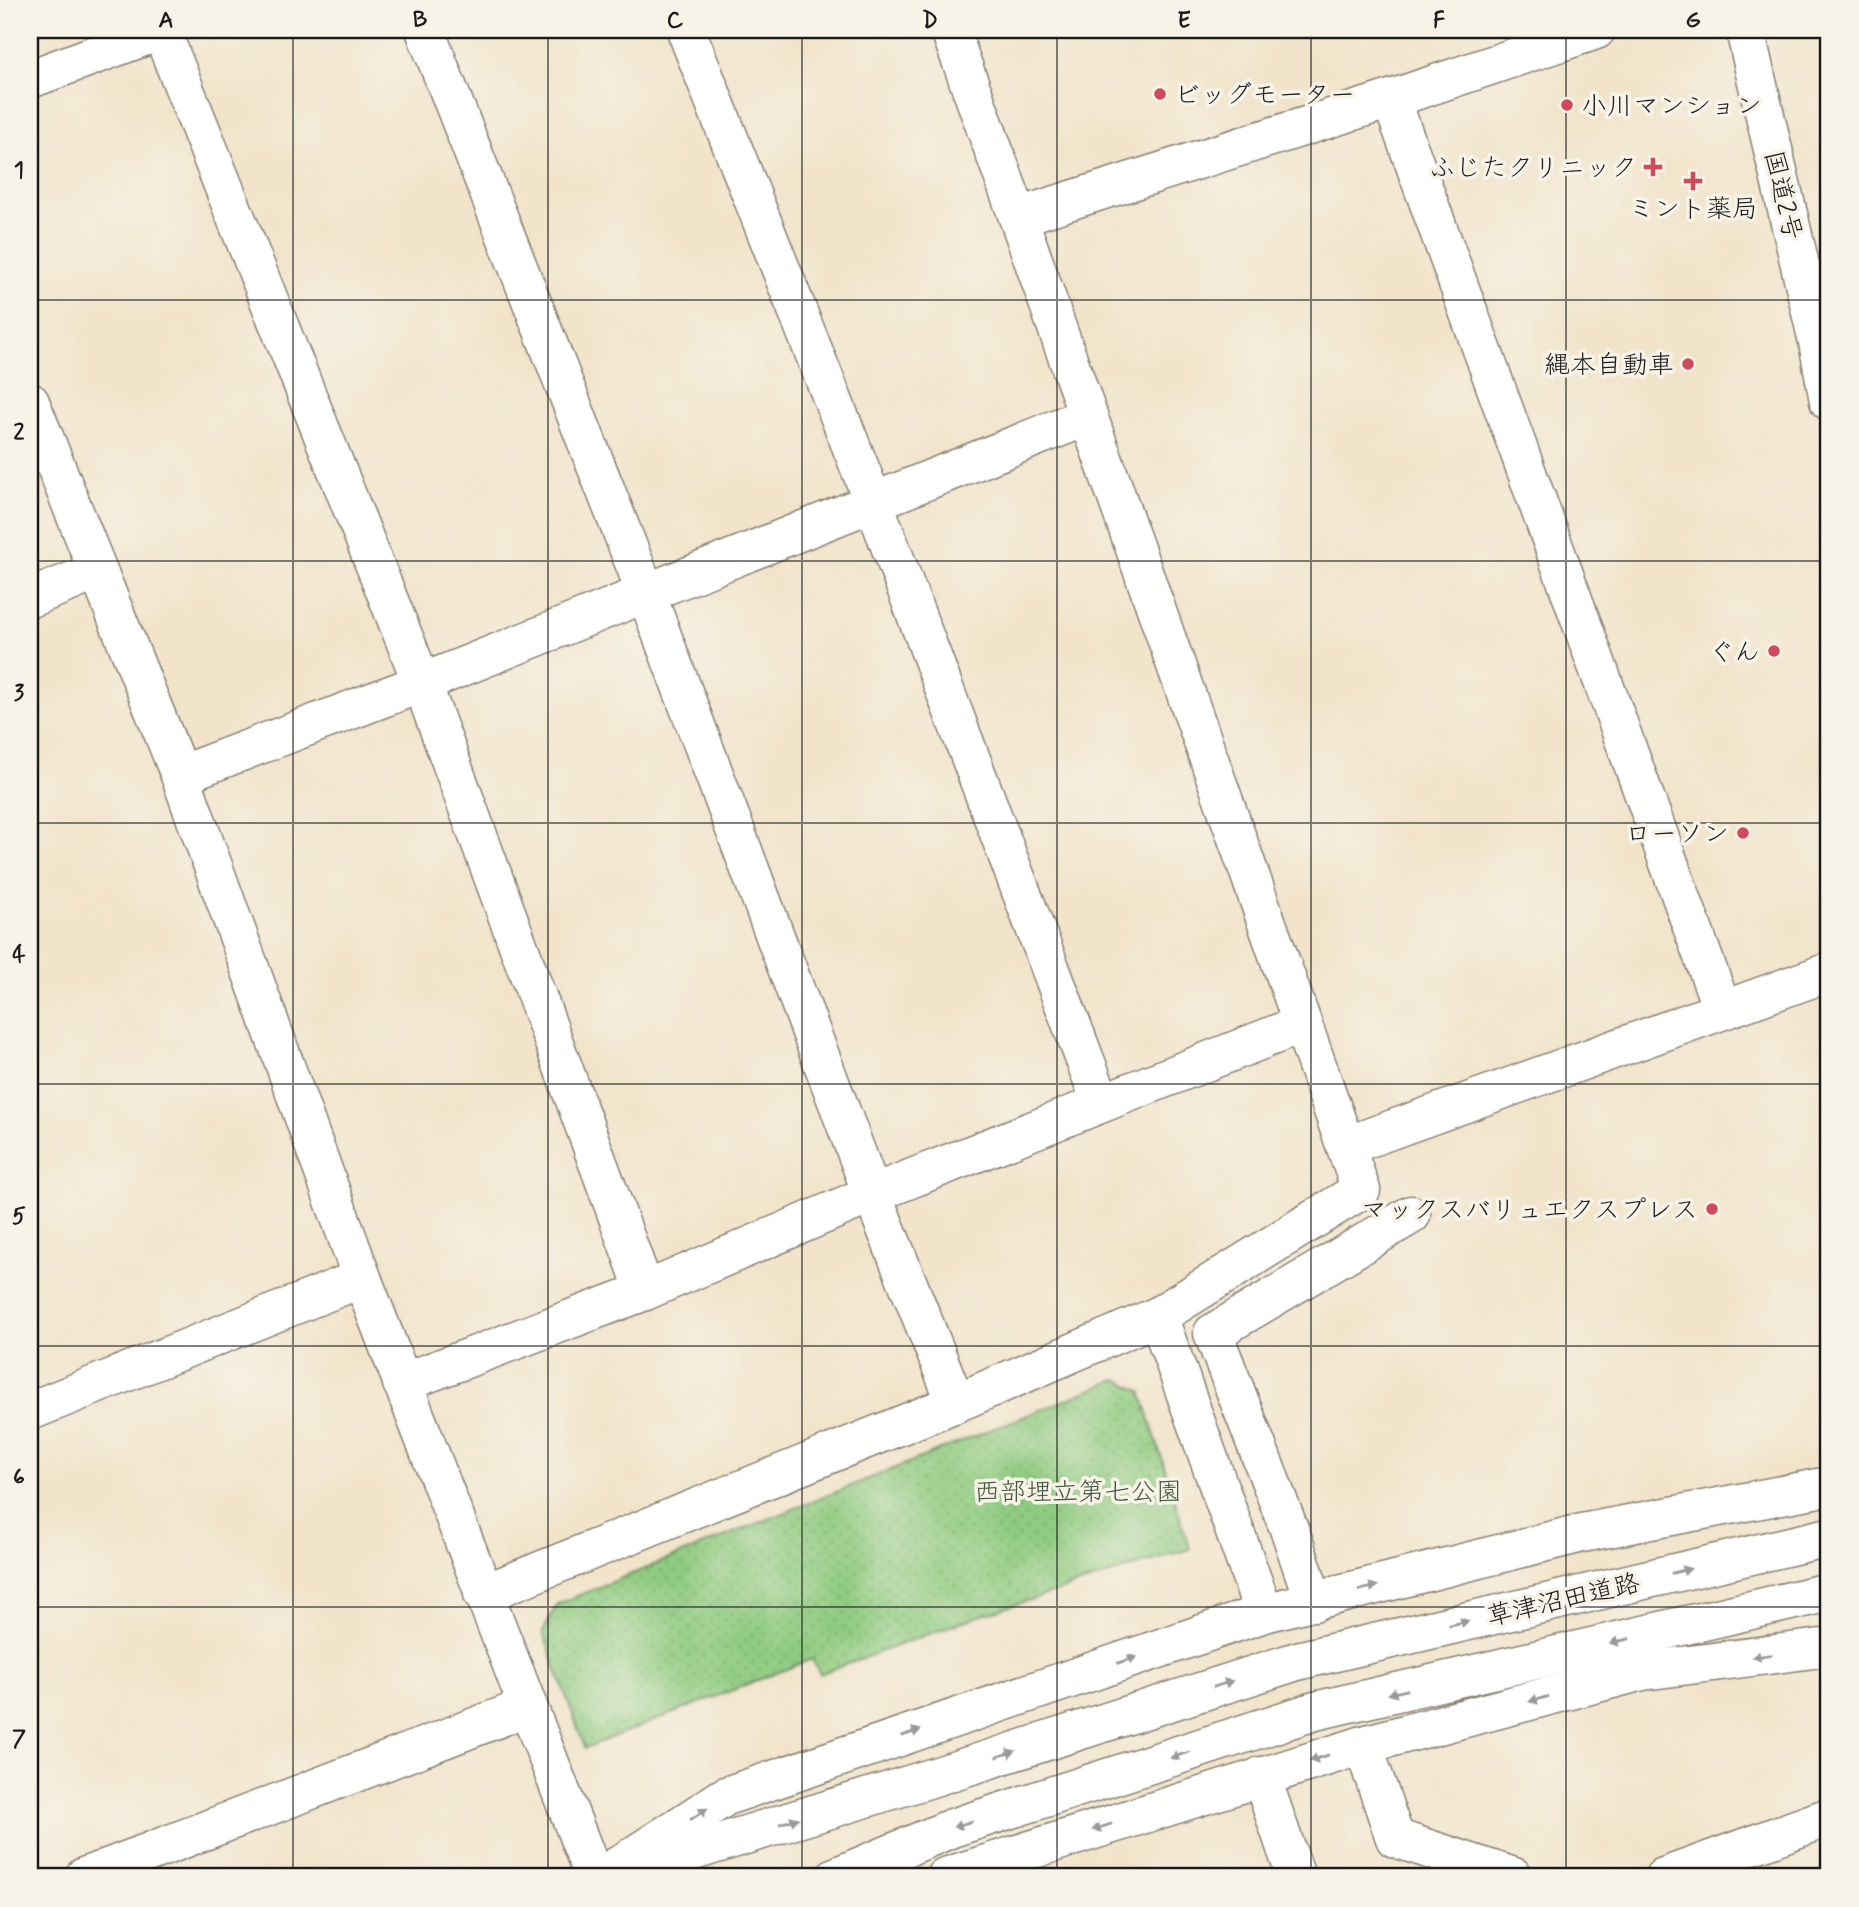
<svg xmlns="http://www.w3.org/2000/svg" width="1859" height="1907" font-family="Mynerve,'Klee One',sans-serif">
<defs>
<pattern id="green-dots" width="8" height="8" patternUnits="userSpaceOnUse" patternTransform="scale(1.75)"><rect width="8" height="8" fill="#8fcb80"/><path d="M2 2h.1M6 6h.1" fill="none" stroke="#7bae6e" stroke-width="1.8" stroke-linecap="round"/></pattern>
</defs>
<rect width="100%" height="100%" fill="#f7f3e8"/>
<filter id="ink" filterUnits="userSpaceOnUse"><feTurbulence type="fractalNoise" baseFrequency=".0143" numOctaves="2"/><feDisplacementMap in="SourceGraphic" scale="14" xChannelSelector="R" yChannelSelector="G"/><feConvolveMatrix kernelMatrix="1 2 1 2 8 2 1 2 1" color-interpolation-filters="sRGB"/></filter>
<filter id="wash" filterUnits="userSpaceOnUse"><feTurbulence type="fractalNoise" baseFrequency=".00686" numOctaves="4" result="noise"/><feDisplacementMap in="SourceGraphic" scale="28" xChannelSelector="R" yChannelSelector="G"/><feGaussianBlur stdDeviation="1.57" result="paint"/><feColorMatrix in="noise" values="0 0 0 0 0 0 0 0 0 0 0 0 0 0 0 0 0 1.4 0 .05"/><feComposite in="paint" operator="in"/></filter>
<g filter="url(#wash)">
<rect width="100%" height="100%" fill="#f1e4ca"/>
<polygon fill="url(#green-dots)" stroke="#56744e" stroke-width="2" points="1117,1379 1141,1391 1190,1549 964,1621 820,1674 812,1659 585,1748 543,1632 557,1604"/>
</g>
<g filter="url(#ink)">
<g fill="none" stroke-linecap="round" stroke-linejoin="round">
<g stroke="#868073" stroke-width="41">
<g id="minor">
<polyline points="161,30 422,683 645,1291"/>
<polyline points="425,30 646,593 872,1194 956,1403"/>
<polyline points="686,30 873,501 1101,1102"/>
<polyline points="30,79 162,30"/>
<polyline points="1391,99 1722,1009"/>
<polyline points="1018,217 1391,99 1596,30"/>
<polyline points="30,402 180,775 362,1278 594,1877"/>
<polyline points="30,598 98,571"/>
<polyline points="180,775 422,683 1088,416"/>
<polyline points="1346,1146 1829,972"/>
<polyline points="1158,1316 1264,1613"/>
<polyline points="402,1383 645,1291 872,1194 1302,1024"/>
<polyline points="30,1411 362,1278"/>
<polyline points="483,1594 956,1403 1158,1316 1361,1190 1018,217 950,30"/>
<polyline points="1314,1602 1291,1534 1213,1333 1411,1215"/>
<polyline points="1363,1745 1395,1838 1514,1877"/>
<polyline points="1261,1776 1296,1877"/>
<polyline points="638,1868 928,1779 1297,1661 1829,1537"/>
<polyline points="84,1877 527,1707"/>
<polyline points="601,1877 726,1796 1264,1613 1582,1533 1829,1486"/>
<polyline points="835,1877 952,1828 1315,1711 1829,1592"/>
<polyline points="945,1877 1363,1745 1643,1671 1829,1647"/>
<polyline points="1664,1877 1829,1817"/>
</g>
</g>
<g stroke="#868073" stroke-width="41">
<polyline id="highway" points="1745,30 1818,342 1829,401"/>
</g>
<use href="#minor" stroke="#fff" stroke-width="38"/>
<use href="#highway" stroke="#fff" stroke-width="38"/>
</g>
<defs><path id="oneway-solid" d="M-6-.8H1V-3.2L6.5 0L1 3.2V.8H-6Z" transform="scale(1.75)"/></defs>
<g fill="#999">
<use href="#oneway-solid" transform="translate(1681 1571) rotate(-13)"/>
<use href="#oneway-solid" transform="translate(1368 1588) rotate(-14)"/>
<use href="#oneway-solid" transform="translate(1459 1623) rotate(-13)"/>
<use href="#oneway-solid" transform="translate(1620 1641) rotate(167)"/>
<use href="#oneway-solid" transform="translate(1762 1656) rotate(172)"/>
<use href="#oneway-solid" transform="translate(1127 1660) rotate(-19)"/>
<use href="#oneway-solid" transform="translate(1223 1684) rotate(-18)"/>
<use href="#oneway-solid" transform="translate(1398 1692) rotate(167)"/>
<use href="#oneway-solid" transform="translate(1539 1699) rotate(165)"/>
<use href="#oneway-solid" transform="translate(911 1733) rotate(-19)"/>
<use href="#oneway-solid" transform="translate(1006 1754) rotate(-18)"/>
<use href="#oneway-solid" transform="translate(1180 1755) rotate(162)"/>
<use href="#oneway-solid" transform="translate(1319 1758) rotate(163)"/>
<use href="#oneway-solid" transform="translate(699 1814) rotate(-33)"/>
<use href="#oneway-solid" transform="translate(789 1821) rotate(-17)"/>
<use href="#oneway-solid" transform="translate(963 1824) rotate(162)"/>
<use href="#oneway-solid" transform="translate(1102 1827) rotate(162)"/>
</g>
</g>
<path fill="none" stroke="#1c1c1c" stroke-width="2" stroke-opacity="0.55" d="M293,30V1877M548,30V1877M802,30V1877M1057,30V1877M1311,30V1877M1566,30V1877M30,300H1829M30,561H1829M30,823H1829M30,1084H1829M30,1346H1829M30,1607H1829"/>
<g fill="#d1495b" stroke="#f7f3e8" stroke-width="2.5">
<circle cx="1160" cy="94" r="7"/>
<circle cx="1567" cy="105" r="7"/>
<path d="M1649.5 156.5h7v7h7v7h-7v7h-7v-7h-7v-7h7z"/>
<path d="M1689.5 170.5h7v7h7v7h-7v7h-7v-7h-7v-7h7z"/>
<circle cx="1688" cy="364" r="7"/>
<circle cx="1774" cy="651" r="7"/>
<circle cx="1743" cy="833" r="7"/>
<circle cx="1712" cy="1209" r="7"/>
</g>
<g text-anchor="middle" stroke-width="7" stroke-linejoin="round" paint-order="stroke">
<g font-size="26" fill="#1c1c1c" stroke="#f7f3e8" text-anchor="end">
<text x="1174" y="103" text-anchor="start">ビッグモーター</text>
<text x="1581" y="114" text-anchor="start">小川マンション</text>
<text x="1637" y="176">ふじたクリニック</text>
<text x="1693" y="217" text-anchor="middle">ミント薬局</text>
<text x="1674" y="373">縄本自動車</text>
<text x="1760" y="660">ぐん</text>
<text x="1729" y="842">ローソン</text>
<text x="1698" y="1218">マックスバリュエクスプレス</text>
</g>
<g font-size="26" fill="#1c1c1c" stroke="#f7f3e8">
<text transform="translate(1784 195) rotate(77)" y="9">国道2号</text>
<text transform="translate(1563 1599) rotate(-13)" y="9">草津沼田道路</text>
</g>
<g font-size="26" fill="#44593f" stroke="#f7f3e8">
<text x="1078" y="1500">西部埋立第七公園</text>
</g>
</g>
<rect width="1859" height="1907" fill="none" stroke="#f7f3e8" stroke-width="77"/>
<rect x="38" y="38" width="1782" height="1830" fill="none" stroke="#1c1c1c" stroke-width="2.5"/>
<g font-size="23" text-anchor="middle" font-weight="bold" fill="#1c1c1c">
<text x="166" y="27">A</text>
<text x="420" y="27">B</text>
<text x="675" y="27">C</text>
<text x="930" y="27">D</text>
<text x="1184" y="27">E</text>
<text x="1439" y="27">F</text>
<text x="1693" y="27">G</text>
<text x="19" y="177">1</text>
<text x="19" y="439">2</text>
<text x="19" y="700">3</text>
<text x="19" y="961">4</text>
<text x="19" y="1223">5</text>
<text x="19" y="1484">6</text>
<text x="19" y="1746">7</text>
</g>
</svg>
